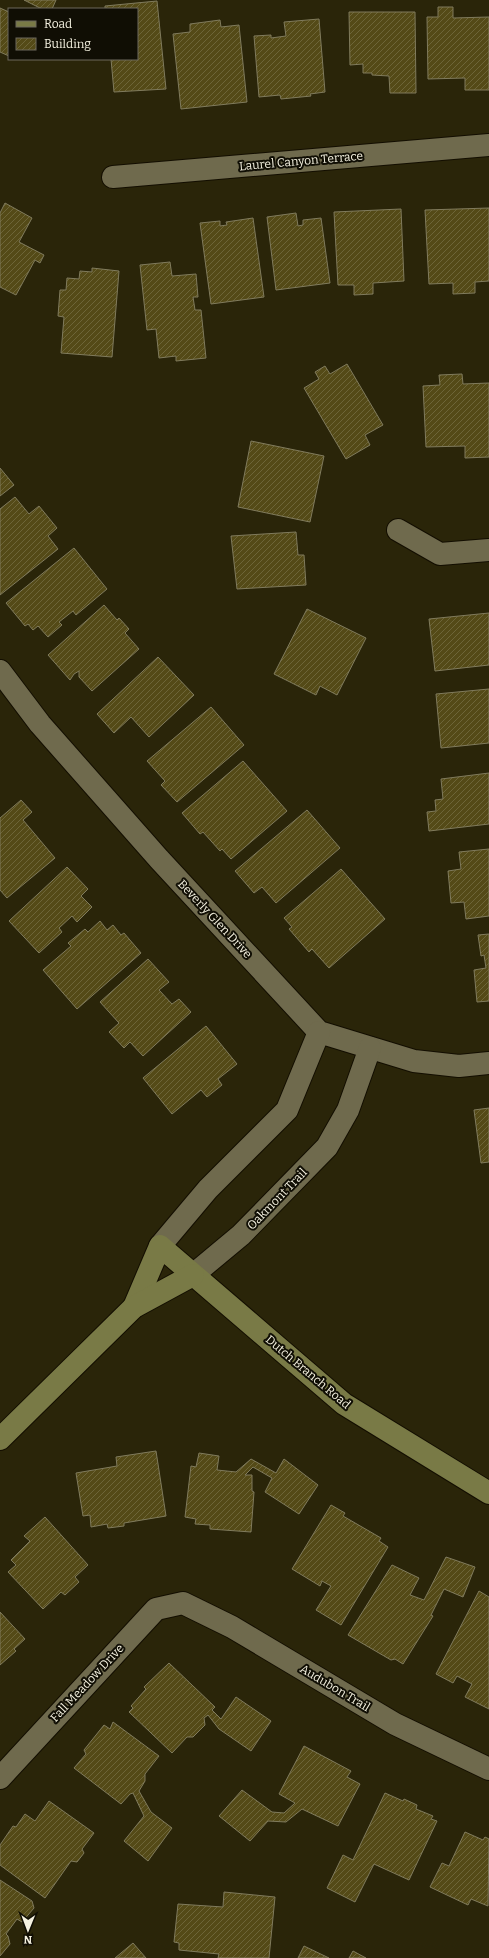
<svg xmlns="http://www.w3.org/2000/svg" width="489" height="1958" font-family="Bitter,serif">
<defs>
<pattern id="building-hatch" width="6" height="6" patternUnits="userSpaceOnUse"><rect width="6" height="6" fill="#544a17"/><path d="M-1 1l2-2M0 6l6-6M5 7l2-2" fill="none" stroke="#6d6538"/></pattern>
</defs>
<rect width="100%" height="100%" fill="#2a2509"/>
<g fill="url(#building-hatch)" stroke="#807b5d">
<polygon points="24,0 56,0 52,9 42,9"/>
<polygon points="157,1 166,89 114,92 111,59 137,59 137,9 105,9 105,6"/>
<polygon points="438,7 453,7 453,18 489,17 489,90 465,90 465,78 428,79 427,17 438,17"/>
<polygon points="0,8 9,12 9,56 0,52"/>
<polygon points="349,12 415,12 416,93 390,93 389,76 372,75 372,73 363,73 363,64 350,65"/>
<polygon points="319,19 325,92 310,94 311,96 281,99 280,95 259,97 254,36 271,35 271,38 286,36 284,22"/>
<polygon points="220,20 221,27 239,25 247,102 181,109 173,34 190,32 190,24"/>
<polygon points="5,203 32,218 19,242 44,255 40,263 35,260 16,295 0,287 0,213"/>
<polygon points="489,208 489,281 475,282 475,293 453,294 453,283 429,284 425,210"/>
<polygon points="401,209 404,281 373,283 373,294 354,295 354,285 338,285 334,212"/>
<polygon points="296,213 298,226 303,225 303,220 321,218 330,283 276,290 267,217"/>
<polygon points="253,218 264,297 211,304 200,223 220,221 220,226 227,225 226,222"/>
<polygon points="170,262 172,276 196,274 198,297 193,297 195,310 201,310 206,358 176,361 176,356 159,358 156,329 147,330 140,265"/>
<polygon points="92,268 119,271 112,357 61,353 64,317 58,316 60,290 66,290 67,278 79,279 80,271 92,272"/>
<polygon points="347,364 383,425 365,435 370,445 346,459 304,388 319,379 315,372 325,366 330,374"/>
<polygon points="462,374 463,384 489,383 489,457 465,458 465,446 426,447 423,386 440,385 439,375"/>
<polygon points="251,441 324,456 310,522 238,507"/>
<polygon points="0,468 14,485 0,496"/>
<polygon points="15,497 29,514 39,506 57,528 48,536 58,549 0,595 0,509"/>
<polygon points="296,532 298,555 304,555 306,585 237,589 231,536"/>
<polygon points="74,548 107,589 76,615 73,611 59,622 62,625 48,637 38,626 33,630 28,624 25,626 6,603"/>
<polygon points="104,605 117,620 119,618 129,629 125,633 139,649 92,691 79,677 79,671 74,674 70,680 48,655"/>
<polygon points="307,609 366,638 337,695 320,686 316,695 274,674"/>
<polygon points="489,613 489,665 435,671 429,619"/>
<polygon points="158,657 194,695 149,737 131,717 114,733 97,714"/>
<polygon points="489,689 489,743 441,748 436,694"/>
<polygon points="211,707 244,745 177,802 161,785 165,781 147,761"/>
<polygon points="243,761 287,811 231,859 222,849 220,851 203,832 200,834 182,813"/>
<polygon points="489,773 489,824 429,831 427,812 436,811 435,800 443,799 441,779"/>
<polygon points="21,800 32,812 23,820 55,858 7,898 0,890 0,818"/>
<polygon points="307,810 340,848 276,903 262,887 254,893 235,871"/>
<polygon points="489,849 489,916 466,919 464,902 451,903 448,871 461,869 459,852"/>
<polygon points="67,867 88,889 81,896 92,907 77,922 72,916 59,928 62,932 39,953 9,921"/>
<polygon points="341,869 385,919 329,968 312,949 309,952 289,929 292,927 284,918"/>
<polygon points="100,921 107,930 113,925 121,935 124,933 141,953 77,1009 43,970 71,946 68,943 85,929 88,932"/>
<polygon points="489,934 489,1001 477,1002 474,970 486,968 484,955 481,956 478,935"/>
<polygon points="148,959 169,982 159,990 172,1004 179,999 191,1012 143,1056 130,1042 124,1048 109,1032 119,1023 100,1002"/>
<polygon points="206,1026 237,1064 218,1079 222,1085 207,1097 201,1090 172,1114 143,1078"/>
<polygon points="489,1108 489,1162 481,1163 474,1110"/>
<polygon points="156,1451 166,1516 124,1523 124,1526 108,1528 107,1524 91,1527 90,1515 83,1516 76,1473 117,1466 116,1457"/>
<polygon points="199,1453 219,1456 217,1470 236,1472 251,1459 276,1473 284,1459 318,1485 299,1514 265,1492 272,1478 253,1467 245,1475 252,1475 252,1491 254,1492 251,1532 210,1529 210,1525 195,1524 196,1519 185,1517 191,1466 196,1467"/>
<polygon points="331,1505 345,1513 343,1516 381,1538 379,1541 388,1547 341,1625 316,1610 331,1586 322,1581 320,1586 292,1569"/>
<polygon points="45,1517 88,1565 75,1577 79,1582 65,1595 61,1592 43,1609 8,1572 16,1565 11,1560 30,1541 24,1536"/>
<polygon points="446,1557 475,1567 463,1597 444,1589 431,1615 433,1616 403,1664 395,1659 391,1660 348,1635 392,1565 419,1578 410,1595 424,1600"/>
<polygon points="479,1591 489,1597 489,1709 465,1697 472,1684 457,1676 453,1683 436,1674"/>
<polygon points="0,1612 25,1639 14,1649 16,1651 0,1665"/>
<polygon points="169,1663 215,1707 212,1710 221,1719 236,1697 271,1721 251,1751 219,1729 208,1715 204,1718 205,1725 193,1737 187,1737 172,1753 129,1712 133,1708 131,1706 146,1689 144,1687"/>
<polygon points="113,1722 159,1756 145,1774 145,1781 139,1791 151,1812 172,1828 148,1861 124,1841 144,1816 133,1793 130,1794 121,1804 74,1768 86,1754 84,1750 104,1725 110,1729"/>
<polygon points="304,1746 351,1771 347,1777 360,1784 338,1826 302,1809 286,1822 268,1821 250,1841 219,1816 242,1790 272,1812 284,1813 295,1803 279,1794"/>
<polygon points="385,1793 403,1801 404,1799 417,1805 416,1809 433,1816 431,1819 437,1821 409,1880 374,1864 355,1902 327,1888 343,1855 353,1860"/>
<polygon points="49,1801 94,1833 82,1849 84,1853 77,1862 71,1861 45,1898 0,1865 0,1845 13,1826 16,1827 25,1814 35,1821"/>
<polygon points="465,1832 483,1840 485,1837 489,1839 488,1906 471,1899 468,1905 430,1887 442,1863 449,1866"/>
<polygon points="0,1880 32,1901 34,1908 22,1922 17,1919 6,1934 8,1936 10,1944 0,1956"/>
<polygon points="224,1892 275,1897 269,1958 218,1958 219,1954 179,1950 179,1943 174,1942 178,1904 223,1907"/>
<polygon points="133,1943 146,1958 115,1958"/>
<polygon points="304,1946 329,1958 298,1958"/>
<polygon points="353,1951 366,1958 349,1958"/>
</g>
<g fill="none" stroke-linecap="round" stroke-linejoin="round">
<g stroke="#130e00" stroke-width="24">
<g id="street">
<polyline points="113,177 489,145"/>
<polyline points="398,530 440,554 489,550"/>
<polyline points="0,671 40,724 159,859 319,1032 414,1061 459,1066 489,1063"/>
<polyline points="160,1246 208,1189 287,1110 319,1032"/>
<polyline points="193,1275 241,1235 327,1147 348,1110 370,1048"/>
<polyline points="0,1778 156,1609 183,1603 232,1627 395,1724 489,1769"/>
</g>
</g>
<g stroke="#130e00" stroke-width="24">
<g id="secondary">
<polyline points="134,1307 160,1246 344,1404 489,1493"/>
<polyline points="0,1439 134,1307 193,1275"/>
</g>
</g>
<use href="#street" stroke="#6f6a4d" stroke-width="22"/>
<use href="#secondary" stroke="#797a46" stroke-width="22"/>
</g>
<g text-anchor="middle" stroke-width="4" stroke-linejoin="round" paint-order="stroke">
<g font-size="12" fill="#f5f2e1" stroke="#100e04">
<text transform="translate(301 161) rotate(-5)" y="4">Laurel Canyon Terrace</text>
<text transform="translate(215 919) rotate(47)" y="4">Beverly Glen Drive</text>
<text transform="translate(277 1199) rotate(-46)" y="4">Oakmont Trail</text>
<text transform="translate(308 1372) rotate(40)" y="4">Dutch Branch Road</text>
<text transform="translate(87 1683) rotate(-47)" y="4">Fall Meadow Drive</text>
<text transform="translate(335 1688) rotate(31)" y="4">Audubon Trail</text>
</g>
</g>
<rect x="8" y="8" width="130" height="52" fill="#100e04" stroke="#6c695c"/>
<rect x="16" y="21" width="20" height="6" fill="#797a46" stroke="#6c695c"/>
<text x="44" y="28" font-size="12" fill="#f5f2e1">Road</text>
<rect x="16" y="38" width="20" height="12" fill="url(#building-hatch)" stroke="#6c695c"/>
<text x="44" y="48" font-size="12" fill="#f5f2e1">Building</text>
<g transform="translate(28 1930) rotate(181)" stroke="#100e04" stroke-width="3" paint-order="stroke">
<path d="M0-3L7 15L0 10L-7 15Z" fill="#f5f2e1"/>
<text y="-6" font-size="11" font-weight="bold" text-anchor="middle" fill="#f5f2e1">N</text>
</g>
</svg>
